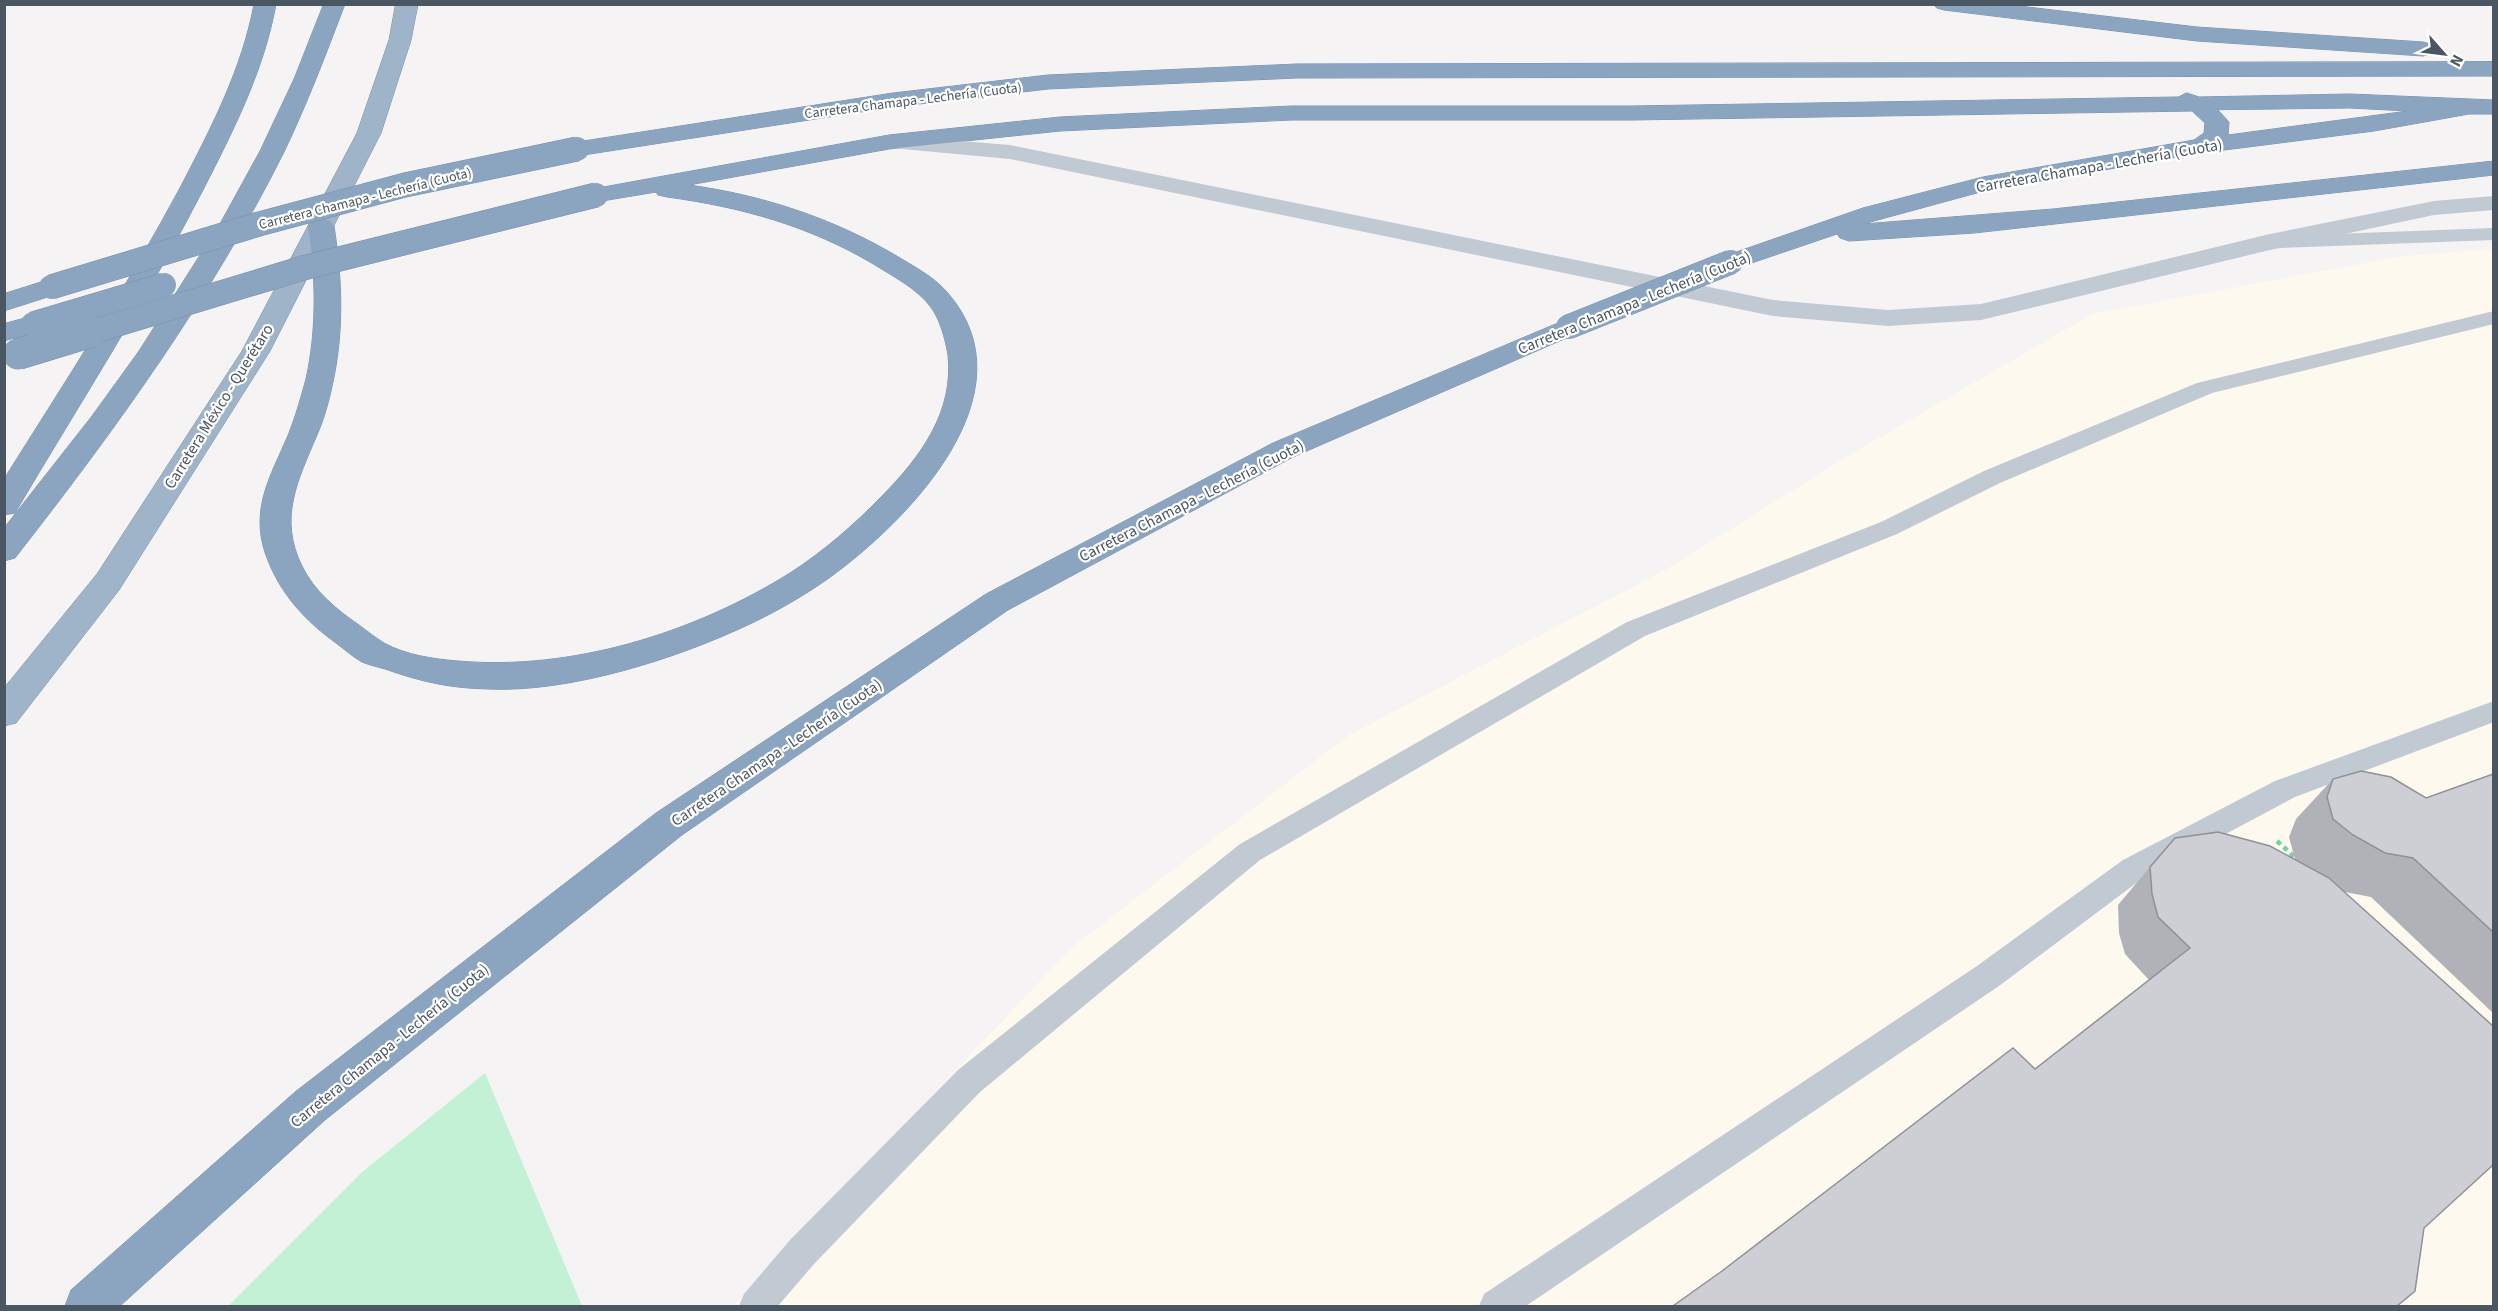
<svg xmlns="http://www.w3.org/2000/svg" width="2498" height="1311" font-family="'Source Sans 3',sans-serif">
<rect width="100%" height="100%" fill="#f5f3f3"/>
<polygon fill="#fdf9ef" points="2493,249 2493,1306 734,1306 1071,948 1349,735 1665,570 1848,456 2092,314 2403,256"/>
<polygon fill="#c3f1d5" points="485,1073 582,1306 228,1306 361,1173"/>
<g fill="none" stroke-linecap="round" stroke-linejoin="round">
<g stroke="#7690ad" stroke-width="1">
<polygon id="trunk" points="396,4 418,4 411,40 381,133 270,351 119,590 16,723 4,726 4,688 97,574 242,351 357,133 389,40"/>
</g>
<g stroke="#7690ad" stroke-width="1">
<g id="motorway">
<path d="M254,4H276C264,71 233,131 203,190C146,301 78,406 15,513L4,515V479C65,382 127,287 181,186C211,128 242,69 254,4Z"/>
<path d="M324,4H345C326,54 307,104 284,152C211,298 115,430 15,558L4,561V528L92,416L139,351L221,222L260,151L294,79Z"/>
<polygon points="1934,4 2002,4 2197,27 2423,42 2431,44 2434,49 2431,54 2423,56 2197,41 1944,10 1937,8"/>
<polygon points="2494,62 2494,76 1297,78 1048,89 893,107 577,156 569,154 565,149 569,144 577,142 893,93 1048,75 1297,64"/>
<path d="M2187,93L2199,97L2350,94L2494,100V114H2469L2374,131L2201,153L1984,191L1863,224L2053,209L2494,161V175L1974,233L1849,241L1840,238L1837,234L1731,270L1722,267L1718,262L1722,257L1863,208L1983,177L2194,140L2204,133L2205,123L2192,111L1631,120H1291L1060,131L889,149L689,185C762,195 832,218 895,255C913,266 933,276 947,292C1035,392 908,521 829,578C805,595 779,610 752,623C679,658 570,693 488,689C449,688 422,682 385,669C378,667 369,665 362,662C353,657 344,649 336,643C307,622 283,597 269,563C247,512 270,478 289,433C296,415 301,397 306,379C317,328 316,277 308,226L312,221L321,218L330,221L334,226C342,277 344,327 334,377C330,397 325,417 317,435C298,480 278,518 302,566C314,591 337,610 359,625C367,631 376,638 384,643C406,655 433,659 458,661C572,671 694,633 790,573C824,551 855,524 883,495C921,456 954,412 948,355C945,338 940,319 930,306C916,288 894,277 875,265C810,226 741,207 667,197L658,195L656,192L596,202L587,200L584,195L587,190L889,135L1060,117L1291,106H1631L2178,97ZM2350,108L2408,111L2228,135L2229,122L2218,110Z"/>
<polygon points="51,279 60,281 64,287 60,293 4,311 4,294"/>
<polygon points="33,316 43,318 47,324 43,330 4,341 4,324"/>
<polygon points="1568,319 1578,321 1582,327 1578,333 1293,457 1008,610 682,835 325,1120 120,1306 65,1306 71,1290 295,1092 656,813 986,594 1273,443"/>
</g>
</g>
<polyline stroke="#7ad0a6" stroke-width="4.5" stroke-dasharray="5 4" stroke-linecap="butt" points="2277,841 2298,860"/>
<g fill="#c1cad2" fill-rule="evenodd">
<polygon points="2494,228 2494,240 2279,248 2272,246 2269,242 2272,238 2279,236"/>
<polygon points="2494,311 2494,324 2212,393 2000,483 1897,534 1645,636 1260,860 980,1092 814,1264 778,1306 739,1306 744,1294 790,1240 958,1070 1240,844 1627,622 1881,522 1984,471 2197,383"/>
<polygon points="2494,701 2494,722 2295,797 2143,878 1999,986 1526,1306 1479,1306 1484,1294 1977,966 2123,860 2275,781"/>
</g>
<polygon fill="#c1cad2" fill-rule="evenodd" points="889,135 1010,145 1773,300 1888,310 1981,304 2270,234 2434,201 2494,196 2494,210 2434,215 2270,250 1981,320 1888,326 1773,316 1010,159 881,147 877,142 881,137"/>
<use href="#trunk" fill="#9fb4c9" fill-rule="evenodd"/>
<use href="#motorway" fill="#8ba5c1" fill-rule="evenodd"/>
<g stroke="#7690ad" stroke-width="25" stroke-linecap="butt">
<g id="motorway-bridge-far1">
<polyline points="51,287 259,224 405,185 577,149"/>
<polyline points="33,324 164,285"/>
<polyline points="1568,327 1731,262"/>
<polyline points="85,334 303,268 596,195"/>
</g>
</g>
<g stroke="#7690ad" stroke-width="32" stroke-linecap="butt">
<polyline id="motorway-bridge" points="18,354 90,332"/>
</g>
<use href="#motorway-bridge-far1" stroke="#8ba5c1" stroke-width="24"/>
<use href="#motorway-bridge" stroke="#8ba5c1" stroke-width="31"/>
</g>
<polygon fill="#b0b2b7" points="2493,774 2493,1013 2371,897 2345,892 2035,1069 2149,980 2125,954 2119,933 2118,905 2150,867 2298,861 2295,859 2289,837 2296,819 2333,779 2426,798"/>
<g fill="#cdcfd5" stroke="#909195" stroke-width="1.5">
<polygon points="2361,771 2391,777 2426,798 2493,774 2493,932 2413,858 2385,853 2353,835 2333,819 2327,797 2333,779"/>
<polygon points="2218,832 2270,846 2329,878 2493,1026 2493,1165 2424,1228 2415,1291 2397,1306 1673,1306 1722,1271 2013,1048 2035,1069 2190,948 2158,917 2152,894 2150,867 2175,838"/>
</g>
<g text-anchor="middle" stroke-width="4.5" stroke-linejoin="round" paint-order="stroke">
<g font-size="14" fill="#4a5661" stroke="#fff">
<text transform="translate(913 100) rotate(-7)" y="5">Carretera Chamapa - Lechería (Cuota)</text>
<text transform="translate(365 198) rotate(-14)" y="5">Carretera Chamapa - Lechería (Cuota)</text>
</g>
<g font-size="16" fill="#4a5661" stroke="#fff">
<text transform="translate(2099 165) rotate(-10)" y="6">Carretera Chamapa - Lechería (Cuota)</text>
<text transform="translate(1634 302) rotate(-22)" y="6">Carretera Chamapa - Lechería (Cuota)</text>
<text transform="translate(218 406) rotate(-58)" y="6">Carretera México - Querétaro</text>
<text transform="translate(1191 500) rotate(-27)" y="6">Carretera Chamapa - Lechería (Cuota)</text>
<text transform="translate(776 752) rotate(-34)" y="6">Carretera Chamapa - Lechería (Cuota)</text>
<text transform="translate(389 1045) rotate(-39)" y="6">Carretera Chamapa - Lechería (Cuota)</text>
</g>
</g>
<rect width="2498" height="1311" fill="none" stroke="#4a5661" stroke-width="12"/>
<g transform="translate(2444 54) rotate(118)" stroke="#ffffff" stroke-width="4.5" paint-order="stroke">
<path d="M0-4.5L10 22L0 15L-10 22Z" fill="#4a5661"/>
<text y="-9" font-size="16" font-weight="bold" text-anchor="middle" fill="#4a5661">N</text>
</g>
</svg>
